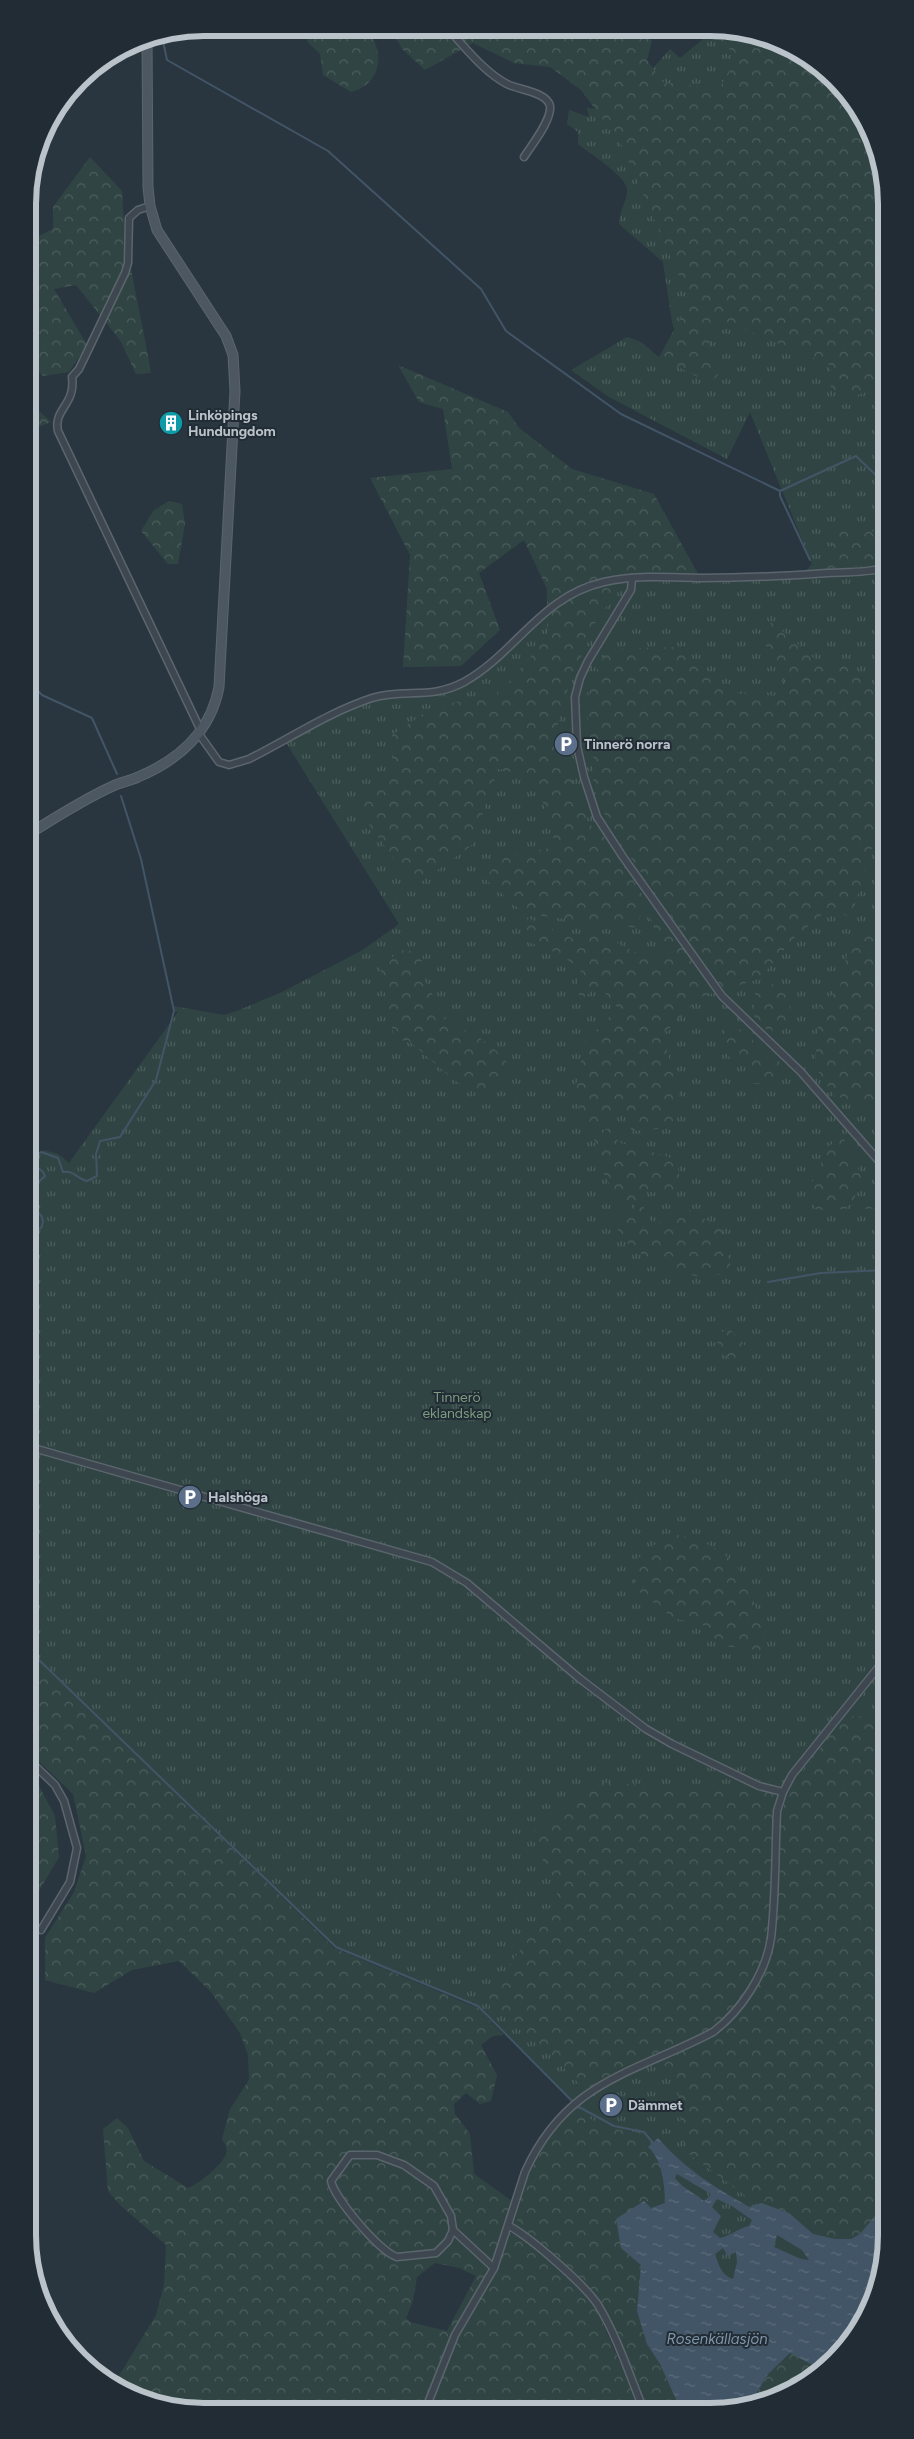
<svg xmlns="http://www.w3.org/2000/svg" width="914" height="2439" font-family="Figtree,sans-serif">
<defs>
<pattern id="grass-tufts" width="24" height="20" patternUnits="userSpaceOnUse" patternTransform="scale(1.25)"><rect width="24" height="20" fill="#304543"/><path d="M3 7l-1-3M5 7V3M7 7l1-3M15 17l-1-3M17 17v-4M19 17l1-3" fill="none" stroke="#4c5e5d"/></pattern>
<pattern id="forest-crowns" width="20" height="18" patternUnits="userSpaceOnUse" patternTransform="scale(1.25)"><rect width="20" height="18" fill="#304543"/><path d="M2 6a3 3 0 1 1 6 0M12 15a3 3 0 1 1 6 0" fill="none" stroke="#4c5e5d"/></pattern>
<pattern id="water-ripples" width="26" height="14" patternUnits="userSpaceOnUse" patternTransform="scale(1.25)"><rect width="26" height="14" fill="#425566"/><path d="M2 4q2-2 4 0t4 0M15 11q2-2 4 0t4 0" fill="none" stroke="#5b6c7b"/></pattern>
</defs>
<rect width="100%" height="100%" fill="#2a363f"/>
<path fill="url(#grass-tufts)" d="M713,31H744L798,51L835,80L863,116L883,170L886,2246L873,2302L843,2351L798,2388L744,2408H642L610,2329L587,2293L508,2226L532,2159L574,2103L490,2019L470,2003L335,1948L39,1660L30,1647L29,1160L44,1150L58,1154L69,1163L178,1012L174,1011L173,1006L224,1015L239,1010L282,992L361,951L399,924L285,741L368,700L440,692L484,667L541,615L620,580L801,576L812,564L750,412L727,459L609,397L571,370L627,337L641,342L659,357L685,370L672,322L663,262L619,224C619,211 628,200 627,189C626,176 589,153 578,144V132L567,124L569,110L589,117L587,108L605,110L644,78L670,49L680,58Z"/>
<g fill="url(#forest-crowns)" fill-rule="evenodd">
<path d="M312,28L363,29C366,32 372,37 374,41C385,63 374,87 351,92L323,75L320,54L307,41Z"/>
<polygon points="392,29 641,30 652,41 647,60 663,82 719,89 738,55 703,31 744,31 798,51 835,80 863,116 883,170 883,394 869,391 855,396 831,389 830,365 717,318 707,352 720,372 711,384 659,357 690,301 621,144 581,90 550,67 514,63 473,43 425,70 402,49"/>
<path d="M90,157L122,191C124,251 141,313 151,373L136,374L120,340L76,285L54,289L87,345L69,372L43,376L28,361V241L53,229V207Z"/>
<polygon points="398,365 508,412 519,428 572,469 654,494 698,574 620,588 596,621 564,699 556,733 560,751 589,824 604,837 645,899 637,928 525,914 484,878 506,856 556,847 536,778 498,769 472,845 414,887 358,809 393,772 392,735 435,706 498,694 547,638 547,589 524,540 479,573 500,630 461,666 403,667 410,555 370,478 452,469 443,409 419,402"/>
<polygon points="28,401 51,422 28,431"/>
<polygon points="169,501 182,504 185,524 178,564 168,564 141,531 154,510"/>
<polygon points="833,525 884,533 884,563 823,569 822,561 837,554 823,527"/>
<polygon points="772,622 815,659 853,666 884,706 884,843 871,849 851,918 830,908 794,938 759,979 700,997 663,1035 679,1095 671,1128 632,1131 623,1111 588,1128 574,1095 585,1042 618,1008 599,986 581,999 576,989 581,970 560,954 523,940 528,918 584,944 589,928 630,950 652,959 663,955 650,916 664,905 609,827 593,779 594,761 587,715 589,684 608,649 677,647 725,692 791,697 761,635"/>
<polygon points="884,916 884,1117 876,1119 861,1102 834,1096 815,1066 819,1007 840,987 847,954 878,919"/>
<path d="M401,950L422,952L423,959L416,967L428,986L446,1022C471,1031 492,1043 508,1064L499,1087L479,1093L455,1081L408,1040L395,1042L388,1007L393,1001L385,993L380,967Z"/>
<polygon points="778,975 791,1003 788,1022 773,1022 772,1036 753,1015 756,986 769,989"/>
<polygon points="729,1024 752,1035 755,1053 779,1059 782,1081 750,1084 750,1065 730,1059 723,1026"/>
<polygon points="613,1127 618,1142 669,1157 678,1167 681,1190 646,1192 640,1201 653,1225 689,1210 722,1229 732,1272 703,1278 668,1269 631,1248 612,1222 620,1214 631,1216 635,1205 617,1198 601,1169 593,1134"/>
<polygon points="843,1137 863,1179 853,1201 844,1209 816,1210 809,1186 821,1170 821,1151"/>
<polygon points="875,1188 882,1190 885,1208 862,1209 860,1204 874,1199"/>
<polygon points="728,1327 748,1349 735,1364 717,1347 719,1335"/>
<path d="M677,1535C748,1549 751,1590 768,1651L721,1646L703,1625L673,1618L633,1587L636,1560L654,1545Z"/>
<path d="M30,1647L39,1660L334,1948L478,2008L504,2035L493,2036L481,2045L497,2075L491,2101L480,2104L466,2093L454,2104L455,2114L470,2134L474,2174L512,2201L504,2231L524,2238L562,2271L595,2306L640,2408H170L126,2393L114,2384L156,2315L164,2285L166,2245L119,2204L108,2191L103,2129L117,2118L128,2128L144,2161L188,2188C199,2184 222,2165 226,2154C228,2148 225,2144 222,2139L230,2109L249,2080L248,2055L240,2033L211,1992L179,1961L132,1970L94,1993L45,1980V1938L74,1892L86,1856L73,1794L30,1753ZM435,2263L459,2268L476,2276L447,2331L410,2322L406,2318L413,2301L417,2277Z"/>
<path d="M844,1716L868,1717L885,1721L886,2200C876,2210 872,2225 861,2233C850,2242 825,2239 813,2234C796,2225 794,2214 772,2207C766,2205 763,2202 757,2204L691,2156L680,2137L681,2112L677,2086L658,2055L585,2090L550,2053L484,2001L558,1896L531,1833L594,1782L787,1793Z"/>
<polygon points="30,1777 38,1784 55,1816 59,1857 30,1906"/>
<path d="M572,2109L608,2128L640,2133L651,2144L648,2147C663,2159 665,2185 665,2203L651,2208L621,2248L641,2265L639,2283L647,2344L660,2364L680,2408H645L600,2304L518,2223C508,2189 550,2134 572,2109Z"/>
<polygon points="790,2352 820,2369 798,2388 749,2406 768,2374"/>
</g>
<path fill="url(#water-ripples)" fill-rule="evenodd" d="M658,2138C686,2170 713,2186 749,2207L761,2203L789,2213L813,2234L835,2239H851L860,2234L880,2210L886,2207V2246L873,2302L843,2351L820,2369L790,2353L768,2374L749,2406L744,2408H680L660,2364L647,2344L637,2311L641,2265L621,2248L616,2219L644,2201L651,2208L665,2203C665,2185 662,2159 648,2147ZM677,2174L711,2194V2195L704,2201C694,2192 683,2189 675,2178ZM717,2199L732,2206L752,2220L749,2226C741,2227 732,2235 720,2238L713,2232L721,2216L712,2207ZM777,2235L802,2250L809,2260L801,2259L774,2247ZM723,2248L728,2256L736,2252L737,2262L733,2279C722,2276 718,2264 715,2254Z"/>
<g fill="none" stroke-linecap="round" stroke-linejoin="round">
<g stroke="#425566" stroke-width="2">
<polyline points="162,36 167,60 328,151 481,289 506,331 621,414 780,491 856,456 884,483"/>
<polyline points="780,492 780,496 810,560"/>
<polyline points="29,682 42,695 92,718 117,774"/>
<path d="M29,1191L45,1176L43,1172L30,1161L41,1152L58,1158L63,1172C74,1170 77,1179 87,1181L97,1176L96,1154L100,1141L120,1137L156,1080L174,1011L141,859L121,796"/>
<path d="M29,1205C37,1212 47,1216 41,1228L29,1232"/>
<polyline points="768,1282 821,1273 885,1270"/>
<polyline points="30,1647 39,1660 336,1947 478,2006 571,2100"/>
<polyline points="579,2107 614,2126 644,2132 653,2143"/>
</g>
<g stroke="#5b656d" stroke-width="9">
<g id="street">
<path d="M448,29C466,48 484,72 507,84C519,90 547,92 550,106C552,120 531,146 524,157"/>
<path d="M150,206L138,210L129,218L128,263L125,273L79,369L72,377C76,405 53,409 58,431L201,731"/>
<polyline points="632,578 631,590 588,661 580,678 575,697 577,746 584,777 597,817 623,857 722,996 801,1072 885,1168"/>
<path d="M199,734L219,762L229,765L249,759C289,739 329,712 372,698C404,688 431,700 464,682C516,653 541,596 604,582C636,575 670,577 702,578C744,578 785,576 827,573C846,572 866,573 884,568"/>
<polyline points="30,1447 432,1562 467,1583 579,1678 646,1729 672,1744 759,1786 783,1792"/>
<polyline points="30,1761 55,1785 64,1801 77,1848 70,1882 41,1930"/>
<path d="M350,2155H377L404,2165L434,2186L451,2216L453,2230L448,2241L436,2253L397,2257C380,2252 335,2199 331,2181Z"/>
<path d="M509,2226C531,2238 584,2284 598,2305C617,2336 629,2374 643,2408"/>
<polyline points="453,2230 494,2268"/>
<path d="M426,2408L455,2335L494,2268L525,2172C567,2080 633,2074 713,2032C741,2011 766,1973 771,1938C776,1896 775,1853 777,1811L783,1792L792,1775L885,1659"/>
</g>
</g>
<g stroke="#5b656d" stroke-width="11">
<path id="secondary" d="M29,834C56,817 84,799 113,786C121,782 130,781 138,777C179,760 211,731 219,687L235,391L233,355L226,336L157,230L150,206L148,187L147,39"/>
</g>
<use href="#street" stroke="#3e474f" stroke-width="6"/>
<use href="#secondary" stroke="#4c5762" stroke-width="9"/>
</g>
<defs>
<g id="building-disc" transform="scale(1.25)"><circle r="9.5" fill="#0f9aa8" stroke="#222c35"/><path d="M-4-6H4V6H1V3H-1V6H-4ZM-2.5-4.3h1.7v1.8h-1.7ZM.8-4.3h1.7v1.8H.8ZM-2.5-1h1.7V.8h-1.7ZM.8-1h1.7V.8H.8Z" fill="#fff"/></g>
<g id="parking-disc" transform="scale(1.25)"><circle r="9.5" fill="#5c6f8a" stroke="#222c35"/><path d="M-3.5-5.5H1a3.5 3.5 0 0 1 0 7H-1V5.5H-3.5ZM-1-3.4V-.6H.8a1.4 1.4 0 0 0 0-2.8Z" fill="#fff"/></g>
</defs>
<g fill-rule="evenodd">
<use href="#building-disc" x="171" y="423"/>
<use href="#parking-disc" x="566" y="744"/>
<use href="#parking-disc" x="190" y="1497"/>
<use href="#parking-disc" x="611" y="2105"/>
</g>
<g text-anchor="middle" stroke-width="4" stroke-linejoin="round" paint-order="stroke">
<g font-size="14" font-weight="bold" fill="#bac2ca" stroke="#222c35" text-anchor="start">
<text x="188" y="420">Linköpings<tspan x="188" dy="16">Hundungdom</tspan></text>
<text x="584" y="749">Tinnerö norra</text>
<text x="208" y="1502">Halshöga</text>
<text x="628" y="2110">Dämmet</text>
</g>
<g font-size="14" fill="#7b9c7f" stroke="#222c35">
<text x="457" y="1402">Tinnerö<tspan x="457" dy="16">eklandskap</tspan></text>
</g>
<g font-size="15" font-style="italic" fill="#7f96a9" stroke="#222c35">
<text x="717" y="2344">Rosenkällasjön</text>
</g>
</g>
<path d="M0 0H914V2439H0ZM204 36H710A168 168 0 0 1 878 204V2235A168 168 0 0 1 710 2403H204A168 168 0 0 1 36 2235V204A168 168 0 0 1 204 36Z" fill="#222c35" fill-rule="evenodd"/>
<path fill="none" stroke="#bac2ca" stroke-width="6" d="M204 36H710A168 168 0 0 1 878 204V2235A168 168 0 0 1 710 2403H204A168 168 0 0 1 36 2235V204A168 168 0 0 1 204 36Z"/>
</svg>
